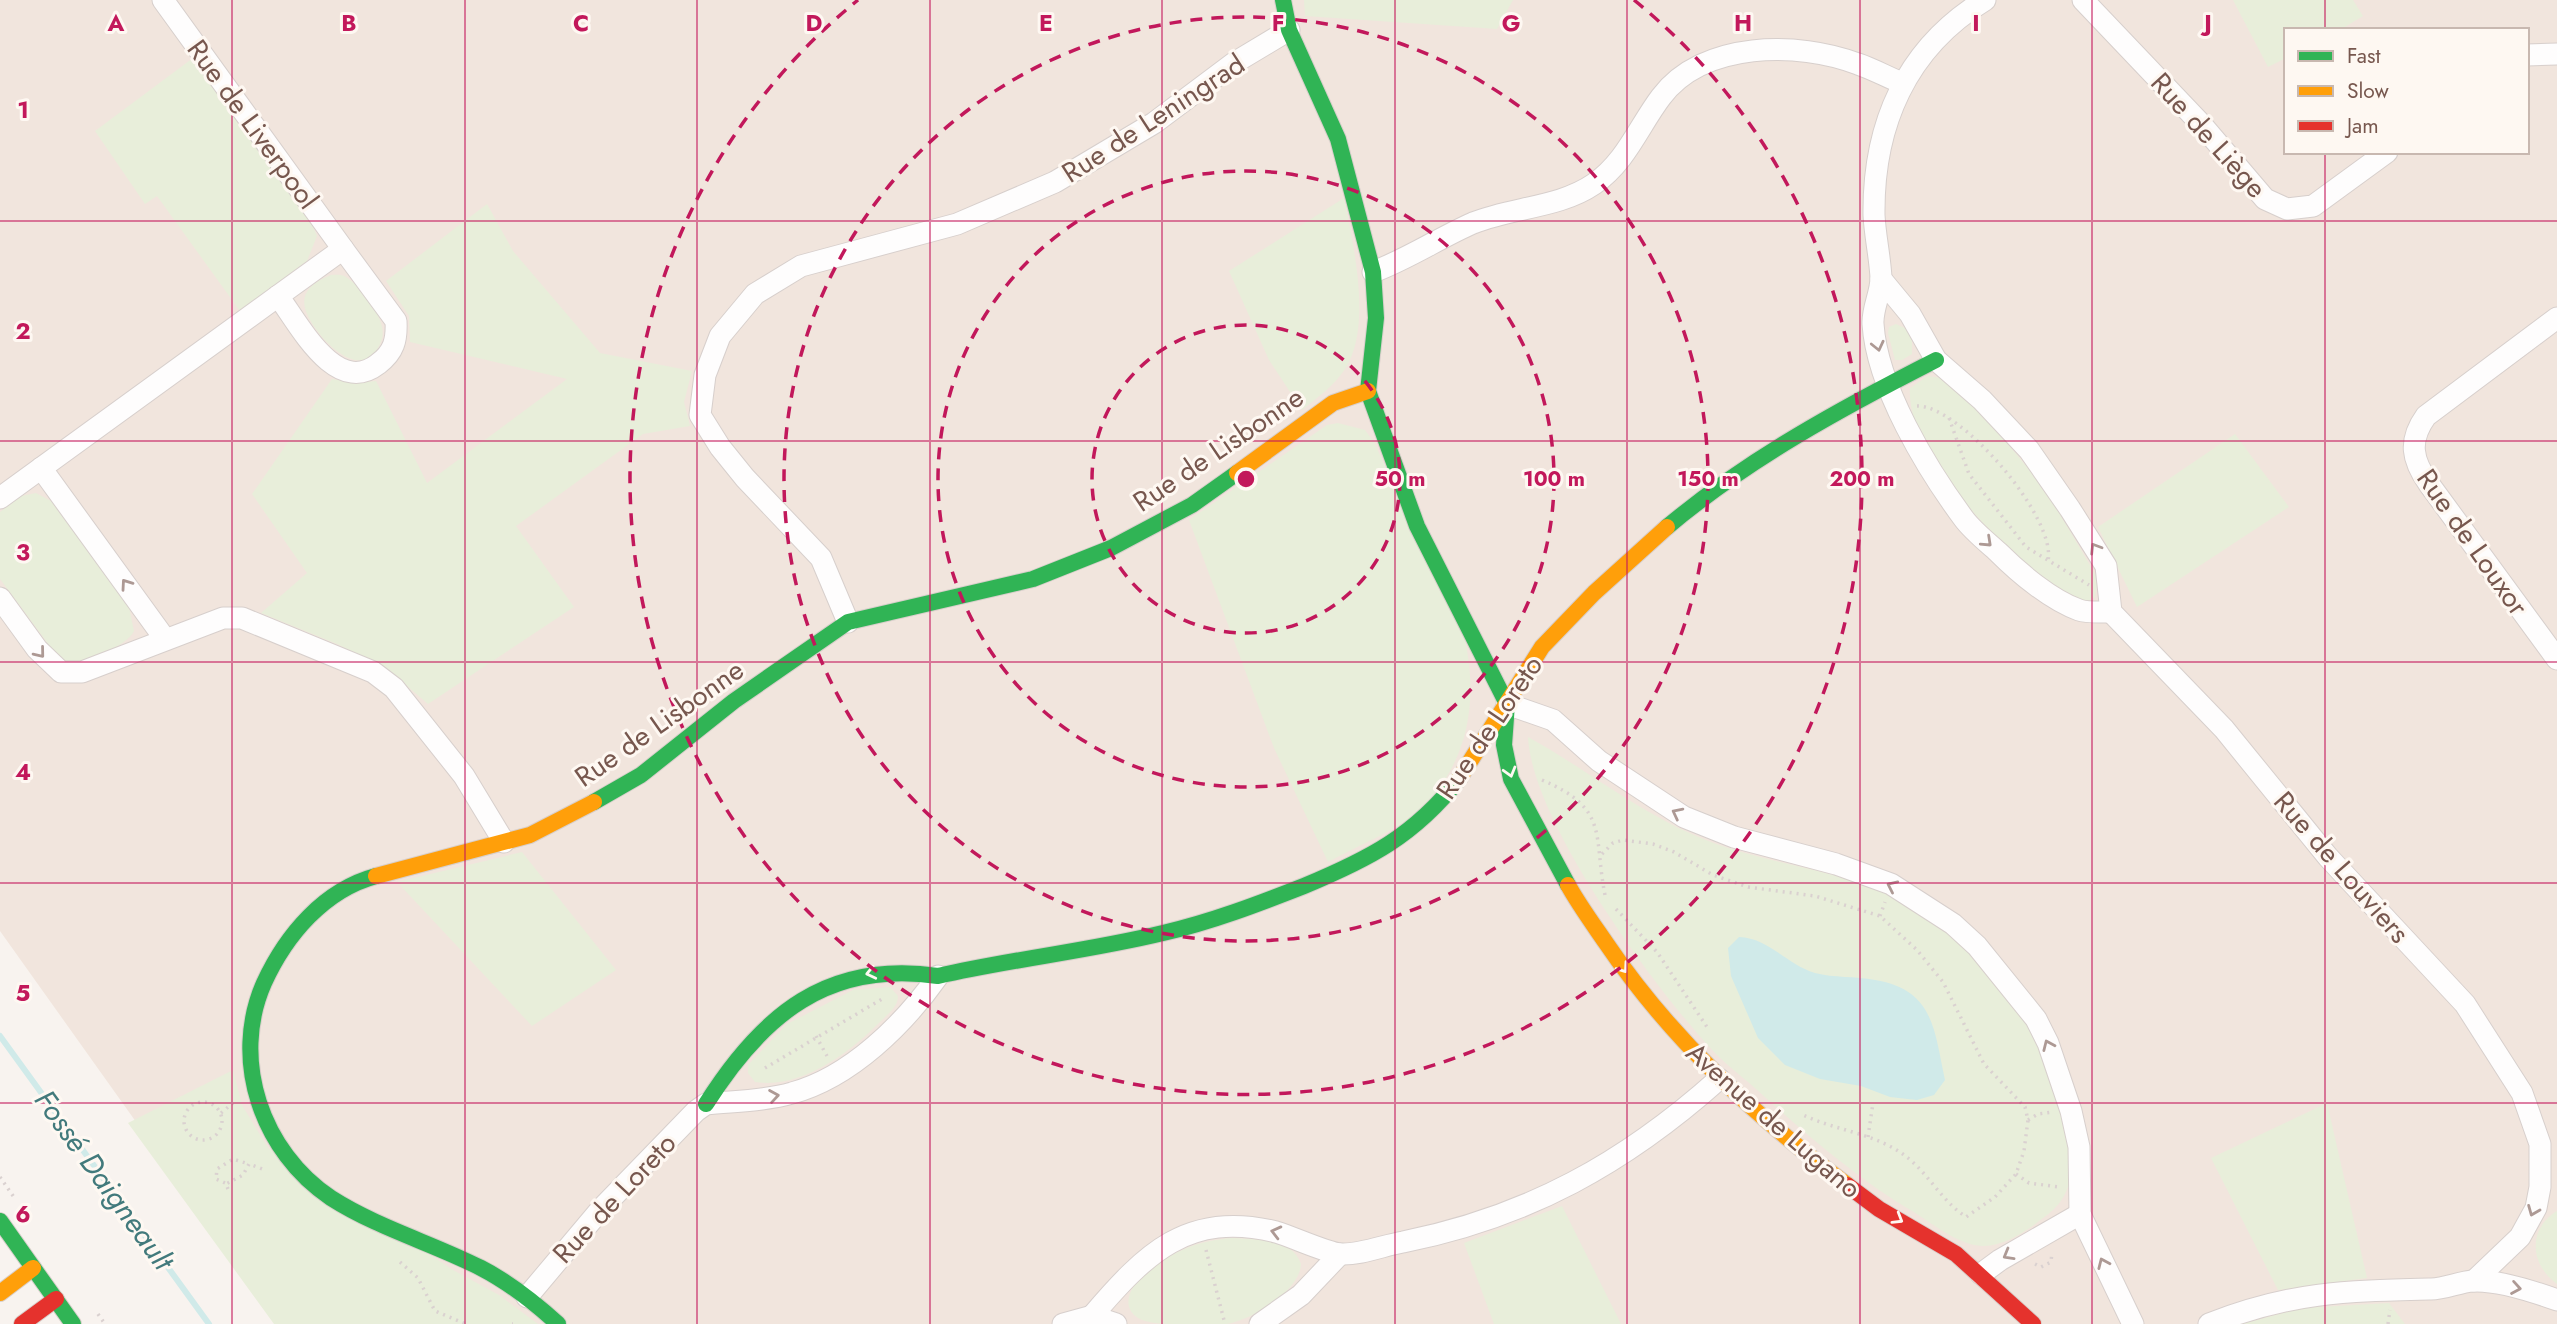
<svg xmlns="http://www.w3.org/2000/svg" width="2557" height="1324" font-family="Jost,sans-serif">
<rect width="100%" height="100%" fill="#f8f3ef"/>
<path fill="#f1e5dd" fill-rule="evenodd" d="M0,0H2557V1324H280L0,931ZM2286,30H2527V152H2286Z"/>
<g fill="#e8eeda">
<polygon points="1304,0 1513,0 1497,29 1305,16"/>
<polygon points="2233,0 2353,0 2363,16 2340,30 2286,30 2286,58 2268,67"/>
<polygon points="193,58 311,222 317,236 307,261 240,311 157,196 145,204 95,131"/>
<path d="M1344,198C1353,244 1373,326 1345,369C1334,386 1318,397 1302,410L1269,360L1229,271Z"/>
<polygon points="487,204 513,251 600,353 692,371 684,402 690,426 643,434 516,526 574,607 428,704 386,668 337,644 261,613 307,573 252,494 332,379 356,383 376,381 427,483 567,379 410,342 409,316 386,281"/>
<path d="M331,275C337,275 341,274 346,277C361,286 388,321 382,339C368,380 334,353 318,332C298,305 298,288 331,275Z"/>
<polygon points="1896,324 1907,329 1912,341 1912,354 1902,360 1895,360 1888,333 1889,327"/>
<path d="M1928,376L1941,378L1961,394L1994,427L2046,490L2098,579L2095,597L2085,603C2024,575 1905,460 1910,388Z"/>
<path d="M1338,423L1365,430L1374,442L1465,640C1479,704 1467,766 1418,812C1402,827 1350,850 1328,862L1274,748L1189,520L1327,425Z"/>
<polygon points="2235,434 2289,507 2137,607 2098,527"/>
<path d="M36,493L51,501L129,607L134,631C128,645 88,662 73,662C67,662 62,659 57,656L0,579V512L21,496Z"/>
<path d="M1528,737C1588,770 1642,815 1706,840C1776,868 1859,870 1922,913C1958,938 1992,971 2020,1005C2043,1035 2074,1140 2070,1178C2067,1198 2055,1210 2039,1221C2024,1233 2002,1247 1982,1246C1958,1245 1932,1223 1912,1211C1855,1177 1805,1133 1756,1089C1739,1074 1719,1059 1704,1041C1648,978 1532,820 1528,737Z"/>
<polygon points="522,852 616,970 532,1026 397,882"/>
<path d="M890,987L898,996C898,1007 888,1014 880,1022C849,1053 802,1089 755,1082L748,1073V1065L787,1024L853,990Z"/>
<polygon points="233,1070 242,1105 268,1148 453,1270 499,1295 538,1324 274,1324 128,1123"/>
<polygon points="2327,1103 2367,1278 2278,1290 2211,1158"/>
<polygon points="1562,1206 1621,1324 1494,1324 1464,1243"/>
<path d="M2557,1211V1284C2530,1265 2527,1229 2557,1211Z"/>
<path d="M1232,1238C1256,1240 1292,1237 1301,1264C1300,1291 1252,1320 1227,1324C1211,1324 1194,1324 1179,1324C1166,1324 1153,1324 1142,1320C1118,1309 1130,1286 1145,1274C1172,1251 1197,1241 1232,1238Z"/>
<polygon points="2389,1303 2405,1324 2242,1324 2301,1308"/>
</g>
<path fill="#d0eae9" d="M1739,937C1769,938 1786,964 1815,973C1834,978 1855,976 1875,980C1934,990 1934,1029 1945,1080L1934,1095L1917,1100L1890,1097L1861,1086L1820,1079L1785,1065L1758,1038L1731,976L1728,948Z"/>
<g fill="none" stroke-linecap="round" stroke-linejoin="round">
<polyline stroke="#d0eae9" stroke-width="6" points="0,1036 209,1324"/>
<g stroke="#d7cfcc" stroke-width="23">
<g id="street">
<polyline points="163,0 343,249"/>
<path d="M1985,0C1906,48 1873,125 1874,215C1875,236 1880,257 1881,278C1881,293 1872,309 1873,324C1877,387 1927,469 1964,519C1973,531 1987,542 1998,552C2019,573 2051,600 2079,610C2088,613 2101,612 2111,612"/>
<polyline points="2083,0 2202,125 2265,199 2287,209 2313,206 2387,152"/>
<polyline points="2527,55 2557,54"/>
<path d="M343,249L396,321C397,340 394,352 378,364C336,397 299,324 278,296Z"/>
<path d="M1373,272C1408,259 1439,238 1473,223C1512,207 1559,208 1594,184C1626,162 1639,126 1661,97C1703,41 1798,41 1858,64C1873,69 1887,77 1902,83"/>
<polyline points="1881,279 1910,314 1936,360 1982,400 2029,450 2070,509 2106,566 2111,612 2224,729 2328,857 2465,1004 2522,1093 2540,1144 2540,1187 2536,1208 2520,1237 2474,1281"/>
<path d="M2557,318L2426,416C2408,441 2412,460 2429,484L2557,659"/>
<polyline points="41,468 165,639"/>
<polyline points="0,498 278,296"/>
<polyline points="0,598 37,649 61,672 82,672 223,618 242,618 373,672 394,688 464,776 504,842"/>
<polyline points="848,622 821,558 745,478 720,447 700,415 705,375 720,336 755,294 801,266 957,224 1055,182 1154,123 1234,63 1289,30"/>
<polyline points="1507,704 1553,720 1599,761 1684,817 1734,837 1836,864 1891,884 1953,924 1977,946 2036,1019 2048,1043 2071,1111 2079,1147 2080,1214 2133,1324"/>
<polyline points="1981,1274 2000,1260 2080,1214"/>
<path d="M527,1297L601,1209L696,1111L706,1104C734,1101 765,1101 792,1093C851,1077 904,1024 938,976"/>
<path d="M1092,1316C1145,1254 1188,1210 1276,1232C1293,1237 1327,1253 1341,1254C1360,1255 1385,1245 1403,1242C1528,1217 1625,1163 1719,1079"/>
<polyline points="1063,1324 1092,1316 1116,1324"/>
<polyline points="1260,1324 1301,1295 1340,1254"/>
<path d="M2209,1324C2291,1292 2344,1291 2431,1289C2445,1289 2459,1282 2473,1281C2497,1280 2535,1292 2557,1300"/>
</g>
</g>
<g stroke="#d8cfcb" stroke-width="18">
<g id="fast">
<polyline points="1283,0 1289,30 1338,139 1373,272 1376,318 1368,391 1417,526 1507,704 1504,745 1511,779 1568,885"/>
<path d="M1667,527C1748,459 1842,408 1936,360"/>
<polyline points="594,802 641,775 734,701 848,622 1033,579 1111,548 1192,505 1237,473"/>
<path d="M376,876C324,890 286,935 264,983C230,1060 262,1152 331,1198C378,1228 432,1243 481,1268C510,1283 534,1302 558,1324"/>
<path d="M706,1104C762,1015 828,960 938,976C1012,959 1089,951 1163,933C1211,922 1258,904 1304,886C1369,859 1414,836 1459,779"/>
<polyline points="0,1221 73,1324"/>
</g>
</g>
<g stroke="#d8cfcb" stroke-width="18">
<g id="slow">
<polyline points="1237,473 1333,403 1368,391"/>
<polyline points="1459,779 1542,647 1594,593 1667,527"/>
<polyline points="376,876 530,835 594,802"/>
<path d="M1568,885C1579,905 1593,924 1606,943C1672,1040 1753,1114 1847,1185"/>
<polyline points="0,1293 33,1268"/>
</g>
</g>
<g stroke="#d8cfcb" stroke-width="18">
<g id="jam">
<polyline points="1847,1185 1879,1209 1956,1254 2033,1324"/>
<polyline points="22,1324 56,1299"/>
</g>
</g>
<g stroke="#dad1d0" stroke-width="3.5" stroke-dasharray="2 5" stroke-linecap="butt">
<path d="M1917,406C1960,405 2057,518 2048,561"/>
<polyline points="1949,418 1969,474 2026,547 2089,585"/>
<path d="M1542,780C1610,809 1593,835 1605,895"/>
<path d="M1602,854L1613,843L1623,840L1653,844L1674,852L1713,875L1748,887L1815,896L1880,916L1917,950L1943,982L1984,1064L2025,1107L2028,1120L2024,1151L2016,1174L1995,1197L1966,1217C1942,1201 1930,1176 1908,1158C1879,1134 1837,1131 1803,1115"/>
<polyline points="1616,909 1657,952 1709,1030"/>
<polyline points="1880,916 1885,902"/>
<polyline points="816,1036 827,1056"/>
<polyline points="765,1068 882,999"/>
<circle cx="203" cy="1121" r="19"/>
<polyline points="221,1113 233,1103"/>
<polyline points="2028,1120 2038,1114 2052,1112"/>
<polyline points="1868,1137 1873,1103"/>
<polyline points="2016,1174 2029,1183 2059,1187"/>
<polyline points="0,1177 16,1200"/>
<polyline points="225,1183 216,1179 217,1169 233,1159 249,1164"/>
<polyline points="228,1189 226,1184 243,1175 249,1164 265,1170"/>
<polyline points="1206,1250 1225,1324"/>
<polyline points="400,1262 418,1278 435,1311 466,1324"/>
<polyline points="2035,1264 2041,1267 2051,1262 2052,1252"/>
<polyline points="98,1314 105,1324"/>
<polyline points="512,1324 513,1324"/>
<polyline points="2388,1324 2390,1310"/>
</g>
<use href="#street" stroke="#fefdfd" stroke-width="21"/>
<use href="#fast" stroke="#30b455" stroke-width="16"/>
<use href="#slow" stroke="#ff9f0a" stroke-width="16"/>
<use href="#jam" stroke="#e5322d" stroke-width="16"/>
</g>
<defs><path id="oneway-chevron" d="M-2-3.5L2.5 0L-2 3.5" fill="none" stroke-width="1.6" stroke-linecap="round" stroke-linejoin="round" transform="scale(1.75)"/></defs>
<g stroke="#ad9994">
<use href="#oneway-chevron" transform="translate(1878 346) rotate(77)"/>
<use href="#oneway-chevron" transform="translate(1987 542) rotate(43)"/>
<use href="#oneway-chevron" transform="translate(2095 548) rotate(-122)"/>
<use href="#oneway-chevron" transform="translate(126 584) rotate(-125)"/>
<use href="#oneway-chevron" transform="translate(40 653) rotate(51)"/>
<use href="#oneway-chevron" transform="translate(1677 813) rotate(-153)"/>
<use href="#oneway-chevron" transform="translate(1892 886) rotate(-155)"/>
<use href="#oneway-chevron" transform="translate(2048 1045) rotate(-114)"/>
<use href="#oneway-chevron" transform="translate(774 1096) rotate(-9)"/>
<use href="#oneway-chevron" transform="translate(2533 1211) rotate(112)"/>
<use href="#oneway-chevron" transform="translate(1276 1232) rotate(-166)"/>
<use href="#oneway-chevron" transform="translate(2008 1255) rotate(150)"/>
<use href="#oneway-chevron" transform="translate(2103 1263) rotate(-114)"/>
<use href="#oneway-chevron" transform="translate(2516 1288) rotate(10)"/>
</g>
<g stroke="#fef8f2">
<use href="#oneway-chevron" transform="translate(1510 772) rotate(74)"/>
<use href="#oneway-chevron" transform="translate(1623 968) rotate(55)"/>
<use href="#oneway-chevron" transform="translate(871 973) rotate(167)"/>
<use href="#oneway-chevron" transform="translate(1898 1219) rotate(31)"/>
</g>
<path fill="none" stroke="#c2185b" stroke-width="2" stroke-opacity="0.55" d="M232,0V1324M465,0V1324M697,0V1324M930,0V1324M1162,0V1324M1395,0V1324M1627,0V1324M1860,0V1324M2092,0V1324M2325,0V30M2325,152V1324M0,221H2557M0,441H2557M0,662H2557M0,883H2557M0,1103H2557"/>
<g fill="none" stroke="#c2185b" stroke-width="3.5" stroke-dasharray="12 9">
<circle cx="1246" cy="479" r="154"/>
<circle cx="1246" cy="479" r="308"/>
<circle cx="1246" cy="479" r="462"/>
<path d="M1634 0A616 616 0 1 1 858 0"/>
</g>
<g text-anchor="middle" stroke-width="6" stroke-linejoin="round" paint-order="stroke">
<g font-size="28" fill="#77574e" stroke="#fef8f2">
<text transform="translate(1153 118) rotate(-33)" y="10">Rue de Leningrad</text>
<text transform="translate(253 124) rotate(54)" y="10">Rue de Liverpool</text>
<text transform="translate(2209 135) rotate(48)" y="10">Rue de Liège</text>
<text transform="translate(1218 449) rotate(-34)" y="10">Rue de Lisbonne</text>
<text transform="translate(2473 542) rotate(55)" y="10">Rue de Louxor</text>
<text transform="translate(659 723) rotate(-35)" y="10">Rue de Lisbonne</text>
<text transform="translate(1489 727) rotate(-56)" y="10">Rue de Loreto</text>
<text transform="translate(2342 867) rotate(49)" y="10">Rue de Louviers</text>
<text transform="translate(1774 1120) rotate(41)" y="10">Avenue de Lugano</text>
<text transform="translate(614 1198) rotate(-47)" y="10">Rue de Loreto</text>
</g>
<g font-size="30" font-style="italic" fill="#427a7c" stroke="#fef8f2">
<text transform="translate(104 1180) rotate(54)" y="10">Fossé Daigneault</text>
</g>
</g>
<g font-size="23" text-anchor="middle" font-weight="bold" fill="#c2185b" stroke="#fef8f2" stroke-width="6" stroke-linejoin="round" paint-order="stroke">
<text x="116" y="31">A</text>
<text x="349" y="31">B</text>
<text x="581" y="31">C</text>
<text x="814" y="31">D</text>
<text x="1046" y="31">E</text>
<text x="1278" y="31">F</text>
<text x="1511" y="31">G</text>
<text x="1743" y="31">H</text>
<text x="1976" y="31">I</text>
<text x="2208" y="31">J</text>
<text x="23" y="118">1</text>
<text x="23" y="339">2</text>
<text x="23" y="560">3</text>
<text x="23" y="780">4</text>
<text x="23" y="1001">5</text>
<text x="23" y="1222">6</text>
</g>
<circle cx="1246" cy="479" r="10" fill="#c2185b" stroke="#fef8f2" stroke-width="3.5"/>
<g font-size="21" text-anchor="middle" font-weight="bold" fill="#c2185b" stroke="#fef8f2" stroke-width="6" stroke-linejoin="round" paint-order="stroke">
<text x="1400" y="486">50 m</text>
<text x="1554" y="486">100 m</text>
<text x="1708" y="486">150 m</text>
<text x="1862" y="486">200 m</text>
</g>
<rect x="2284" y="28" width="245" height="126" fill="#fef8f2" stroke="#c8b8b0" stroke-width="2"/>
<rect x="2298" y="51" width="35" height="10" fill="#30b455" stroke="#c8b8b0" stroke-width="2"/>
<text x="2347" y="63" font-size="21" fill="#77574e">Fast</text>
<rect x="2298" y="86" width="35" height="10" fill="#ff9f0a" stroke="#c8b8b0" stroke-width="2"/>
<text x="2347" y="98" font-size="21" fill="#77574e">Slow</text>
<rect x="2298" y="121" width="35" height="10" fill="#e5322d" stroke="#c8b8b0" stroke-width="2"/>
<text x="2347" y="133" font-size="21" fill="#77574e">Jam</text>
</svg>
